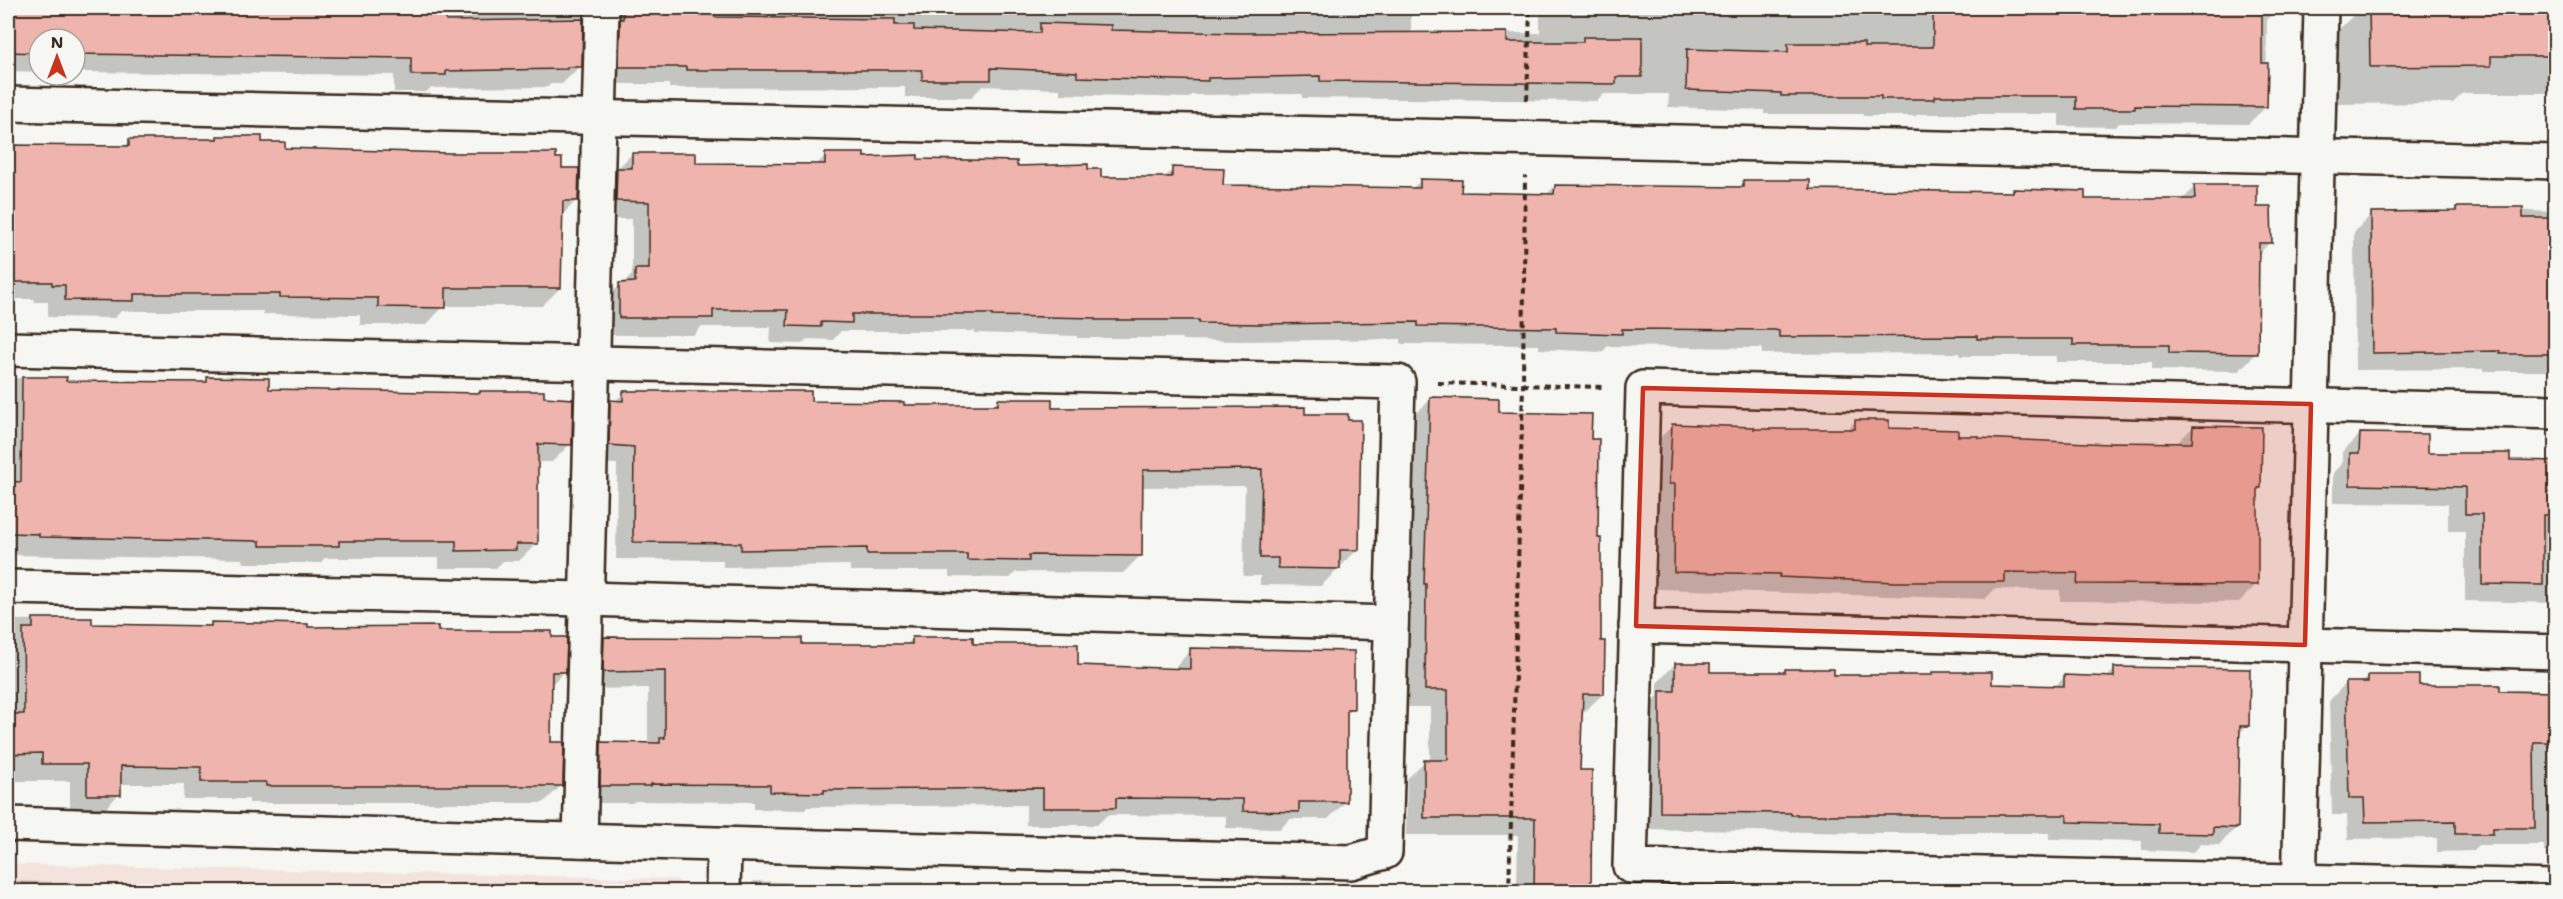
<svg xmlns="http://www.w3.org/2000/svg" width="2563" height="899" font-family="'Shantell Sans',sans-serif">
<rect width="100%" height="100%" fill="#f6f6f2"/>
<filter id="ink" filterUnits="userSpaceOnUse"><feTurbulence type="fractalNoise" baseFrequency=".0167" numOctaves="2"/><feDisplacementMap in="SourceGraphic" scale="12" xChannelSelector="R" yChannelSelector="G"/><feConvolveMatrix kernelMatrix="1 2 1 2 8 2 1 2 1" color-interpolation-filters="sRGB"/></filter>
<g filter="url(#ink)">
<polygon fill="#f4e2dd" points="8,864 676,879 689,891 8,892"/>
<g fill="#0003">
<polygon points="8,8 557,8 557,12 582,12 580,66 562,84 550,84 548,87 431,88 426,92 394,92 394,75 75,72 75,39 39,39 39,72 8,71"/>
<polygon points="619,8 1411,8 1411,34 1540,33 1540,8 2278,8 2267,19 2266,107 2248,124 2119,123 2116,127 2059,126 2059,114 1919,114 1916,116 1863,116 1863,114 1764,114 1764,110 1668,107 1669,94 1604,94 1597,101 1302,98 1302,94 1192,95 1189,98 1060,94 1060,89 983,86 971,97 905,97 905,87 669,88 669,84 602,84 603,30 619,15"/>
<polygon points="2361,8 2556,8 2556,93 2463,93 2453,103 2333,104 2332,36"/>
<polygon points="217,137 261,143 283,149 561,169 577,200 561,216 560,288 542,306 444,306 426,325 360,325 360,315 263,314 263,311 121,311 115,318 48,317 48,302 34,302 35,299 8,299 8,141 12,141 12,146 123,148 130,141 214,141"/>
<polygon points="632,154 695,164 815,166 826,155 1015,168 1087,170 1099,179 1163,179 1173,169 1222,186 1411,190 1421,180 1460,193 1546,195 1555,186 1737,189 1744,182 1808,191 2011,193 2013,191 2083,201 2181,201 2195,187 2256,208 2270,242 2258,255 2256,353 2239,371 2152,370 2152,362 2056,362 2056,356 1960,356 1960,353 1762,354 1762,348 1756,348 1608,346 1602,352 1539,349 1539,345 1401,344 1401,339 1239,341 1182,340 1182,338 1077,338 1077,336 975,333 975,331 841,331 833,340 807,339 802,344 770,343 771,327 701,327 694,335 601,335 601,302 632,275 632,219 598,219 599,187"/>
<polygon points="2456,208 2556,212 2556,371 2483,371 2483,369 2355,370 2354,232 2372,214 2452,212"/>
<polygon points="8,378 65,379 65,382 203,384 208,379 268,391 478,395 480,392 543,399 570,444 552,462 537,462 537,543 519,561 503,561 496,568 439,568 439,558 325,558 320,563 243,563 242,559 8,555"/>
<polygon points="624,393 903,407 992,407 999,400 1051,409 1304,415 1358,549 1321,586 1260,585 1260,576 1243,576 1245,486 1141,487 1140,556 1123,573 1016,572 1010,578 949,577 949,571 850,571 850,565 723,567 723,560 616,559 617,464 592,463 593,420"/>
<polygon points="1431,399 1497,414 1590,440 1597,540 1603,694 1585,711 1581,711 1579,772 1589,888 1612,888 1612,892 1432,892 1438,886 1517,886 1518,835 1406,835 1407,779 1425,761 1430,761 1430,707 1408,707 1409,601 1406,601 1413,416"/>
<polygon points="1855,421 1887,429 1957,437 2108,445 2110,443 2176,444 2193,427 2259,487 2257,489 2257,584 2239,602 2060,601 2060,590 1995,589 1985,599 1657,589 1658,502 1652,501 1655,443 1672,426 1753,431 1846,431"/>
<polygon points="2360,434 2427,455 2508,462 2556,462 2556,603 2465,601 2465,531 2448,531 2448,504 2333,503 2333,473 2342,463 2342,452"/>
<polygon points="91,619 91,625 208,628 212,623 436,632 564,672 551,685 550,743 561,786 543,803 249,803 249,799 183,799 184,784 120,784 119,794 102,812 70,812 70,781 8,781 8,620"/>
<polygon points="913,638 971,645 1076,666 1173,670 1191,650 1352,708 1346,715 1346,802 1328,819 1290,819 1280,829 1226,828 1226,816 1107,815 1097,825 1026,825 1026,805 807,807 805,810 754,809 754,802 635,801 632,803 583,803 584,761 602,744 648,744 648,688 586,689 587,656 605,639 800,645 906,645"/>
<polygon points="1675,664 1709,674 1782,674 1785,670 1833,677 1930,677 1933,674 1990,685 2054,687 2065,677 2106,678 2115,669 2247,725 2239,734 2237,827 2219,845 2201,844 2194,852 2142,850 2142,841 2049,839 2049,833 1862,833 1643,829 1643,711 1658,696 1658,682"/>
<polygon points="2369,677 2417,687 2556,693 2556,851 2544,852 2544,845 2479,845 2474,851 2437,852 2437,838 2348,839 2347,815 2332,815 2329,701 2346,683 2362,683"/>
<polygon points="8,881 52,882 52,892 8,892"/>
<polygon points="754,881 858,885 861,882 923,882 923,886 1061,888 1064,884 1110,885 1110,892 744,892"/>
<polygon points="1231,890 1294,890 1229,892"/>
</g>
<g fill="#efb4ad" stroke="#3b2a1e" stroke-width="1.5">
<polygon points="8,8 446,8 446,21 583,19 582,67 567,67 567,69 446,71 446,75 411,75 411,58 75,54 75,39 39,39 39,53 8,52"/>
<polygon points="1933,8 2262,8 2262,63 2268,63 2267,107 2135,106 2135,109 2076,109 2076,96 1935,96 1935,99 1881,99 1881,96 1781,96 1781,93 1686,90 1687,49 1788,52 1788,43 1864,43 1864,47 1933,47"/>
<polygon points="2369,8 2556,8 2556,56 2491,56 2491,66 2370,67"/>
<polygon points="623,11 715,11 715,17 895,19 895,25 914,25 914,30 1040,33 1040,23 1111,25 1111,30 1238,33 1507,32 1507,42 1583,42 1583,37 1642,37 1642,77 1616,77 1616,84 1320,81 1320,76 1208,78 1208,81 1077,77 1077,72 991,68 991,80 922,80 922,70 686,70 686,67 619,67 620,19 623,19"/>
<polygon points="217,136 262,136 262,142 285,142 285,148 449,153 556,153 556,158 562,158 562,168 579,168 578,201 563,201 561,288 446,288 446,308 378,307 378,298 280,297 280,294 134,294 134,301 65,300 65,285 52,285 52,282 8,282 8,145 129,146 129,139 217,139"/>
<polygon points="632,153 696,153 696,163 825,164 825,153 864,153 864,157 918,155 918,159 1017,161 1017,166 1088,164 1088,169 1101,169 1101,177 1172,177 1172,167 1224,169 1223,185 1420,188 1420,179 1462,180 1461,192 1554,194 1555,185 1743,187 1743,180 1810,180 1810,189 2013,192 2013,189 2085,191 2085,199 2195,199 2194,185 2257,185 2257,207 2271,207 2272,243 2259,243 2258,354 2169,353 2169,345 2073,345 2073,339 1977,339 1977,336 1779,337 1779,331 1775,330 1622,329 1622,334 1556,332 1556,328 1418,326 1418,322 1258,324 1199,323 1199,320 1095,320 1095,318 992,316 992,314 852,314 852,323 821,322 821,327 787,326 788,310 713,310 713,318 619,318 619,283 635,282 635,269 649,269 649,202 616,201 617,168 632,168"/>
<polygon points="2456,207 2523,207 2523,218 2556,218 2556,354 2500,354 2500,351 2372,353 2371,212 2456,211"/>
<polygon points="22,377 67,377 66,381 207,382 207,377 269,378 269,389 480,393 480,391 544,391 544,397 573,399 572,445 538,444 538,544 516,544 516,550 456,551 456,541 339,541 339,546 260,546 260,541 39,537 39,534 8,533 8,481 21,482"/>
<polygon points="623,391 811,391 811,401 904,402 904,405 998,405 998,399 1052,399 1052,408 1305,407 1305,414 1348,414 1348,420 1361,420 1359,550 1340,550 1340,569 1278,568 1278,558 1260,558 1262,469 1143,470 1142,556 1029,555 1029,561 967,560 967,554 867,554 867,548 741,550 741,543 633,542 634,447 609,445 610,400 623,401"/>
<polygon points="1430,397 1499,399 1499,412 1592,414 1591,439 1599,439 1598,538 1601,538 1601,641 1605,641 1604,694 1583,694 1580,770 1592,770 1591,891 1534,891 1535,818 1424,818 1424,760 1448,760 1448,690 1425,690 1426,584 1424,584"/>
<polygon points="1855,420 1889,420 1889,428 1958,430 1958,436 1979,436 1979,438 2109,444 2109,442 2192,443 2193,426 2262,427 2261,488 2258,488 2258,585 2077,584 2078,573 2005,572 2005,582 1895,582 1779,577 1780,574 1674,572 1675,484 1669,484 1672,424 1754,427 1754,429 1855,429"/>
<polygon points="2360,433 2428,434 2428,453 2510,453 2510,460 2556,461 2556,515 2543,515 2543,585 2482,584 2482,514 2465,514 2465,487 2350,485 2350,453 2359,453"/>
<polygon points="33,618 92,618 92,624 211,626 211,622 308,624 308,627 438,626 438,631 552,631 552,637 567,637 566,672 552,672 551,742 564,742 563,786 266,786 266,782 201,782 201,767 121,766 121,795 87,795 87,764 42,764 42,753 8,754 8,714 24,714 23,628 33,628"/>
<polygon points="604,637 802,638 802,644 912,644 912,637 973,637 973,644 1078,644 1078,665 1190,669 1190,648 1354,651 1354,709 1347,709 1347,802 1299,802 1299,812 1243,811 1243,799 1116,798 1116,808 1043,808 1043,788 824,790 824,793 770,792 770,785 651,784 651,786 600,786 601,742 660,743 660,738 665,738 665,671 603,672"/>
<polygon points="1675,663 1710,663 1710,672 1785,672 1785,669 1834,669 1834,675 1932,675 1932,672 1992,672 1992,684 2064,686 2064,675 2114,677 2114,667 2250,669 2249,726 2240,726 2238,828 2213,827 2213,834 2159,833 2159,824 2067,822 2067,815 1791,815 1791,813 1660,812 1660,691 1675,691"/>
<polygon points="2368,675 2419,675 2419,685 2500,685 2500,691 2556,692 2556,742 2534,742 2535,828 2493,828 2493,834 2455,834 2455,821 2365,822 2364,798 2349,798 2346,682 2368,682"/>
</g>
<g fill="none" stroke-linecap="round" stroke-linejoin="round">
<g stroke="#3b2a1e" stroke-width="38">
<g id="minor">
<polyline points="8,104 2556,162"/>
<polyline points="8,349 1398,382 1385,852 1351,862 8,824"/>
<polyline points="2556,412 1643,388 1630,866 2556,887"/>
<polyline points="8,587 586,599 1391,623"/>
<polyline points="1636,626 2556,652"/>
<polyline points="580,840 602,8"/>
<polyline points="723,892 724,846"/>
<polyline points="2299,892 2321,8"/>
</g>
</g>
<g stroke="#3b2a1e" stroke-width="4" stroke-dasharray="6 4.5" stroke-linecap="butt">
<polyline points="1527,100 1530,8"/>
<polyline points="1438,383 1604,387"/>
<polyline points="1509,892 1523,385 1525,176"/>
</g>
<use href="#minor" stroke="#f6f6f2" stroke-width="33"/>
</g>
</g>
<path fill="#c8321e" fill-opacity="0.2" stroke="#c8321e" stroke-width="4.5" stroke-linejoin="round" d="M1643,388L2311,404L2305,645L1636,626Z"/>
<rect width="2563" height="899" fill="none" stroke="#f6f6f2" stroke-width="30"/>
<rect x="15" y="15" width="2533" height="869" fill="none" stroke="#3b2a1e" stroke-width="2" filter="url(#ink)"/>
<g transform="translate(57 57)"><circle r="28" fill="#f6f6f2" stroke="#aba49d" stroke-width="1.5"/>
<path d="M0-4.5L10 22L0 15L-10 22Z" fill="#c8321e"/>
<text y="-9" font-size="16" font-weight="bold" text-anchor="middle" fill="#3b2a1e">N</text>
</g>
</svg>
